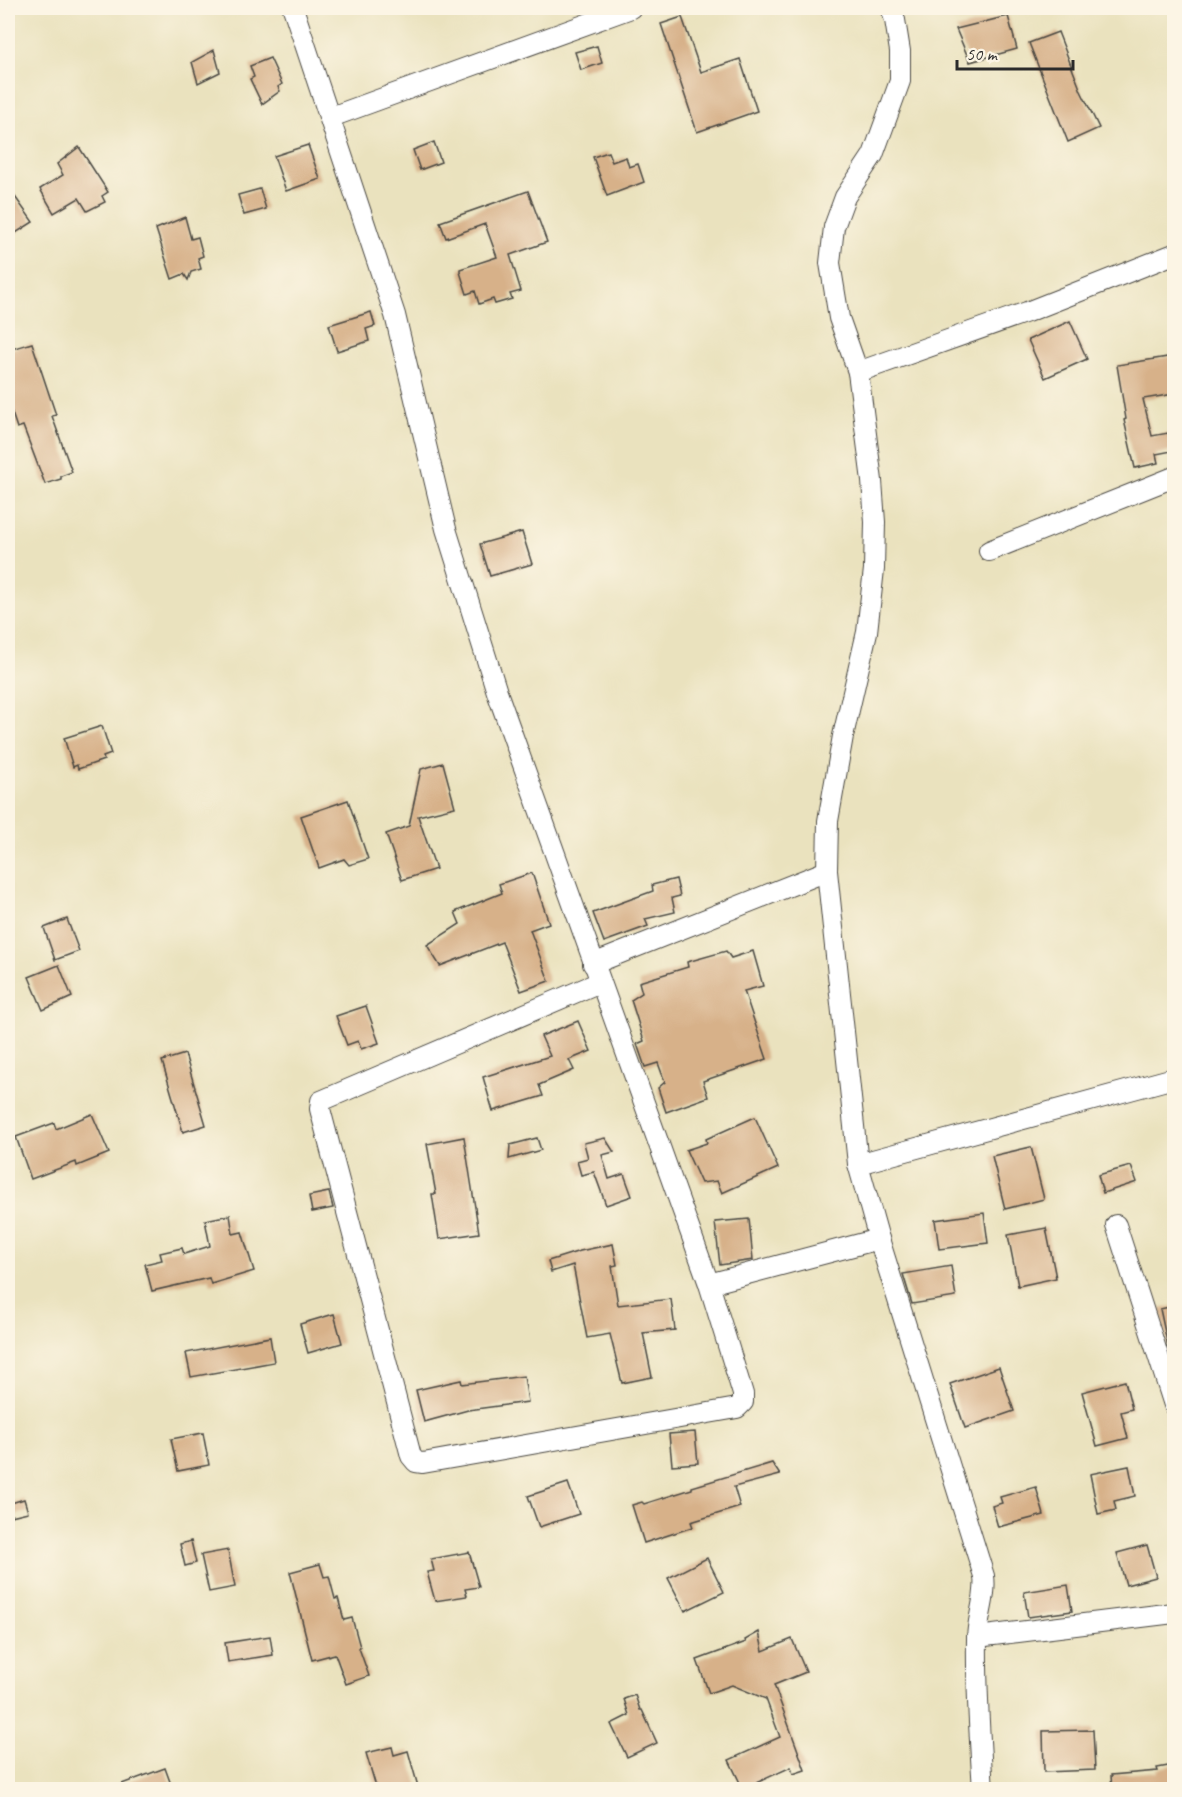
<svg xmlns="http://www.w3.org/2000/svg" width="1182" height="1797" font-family="Caveat,sans-serif">
<rect width="100%" height="100%" fill="#fcf5e5"/>
<filter id="ink" filterUnits="userSpaceOnUse"><feTurbulence type="fractalNoise" baseFrequency=".0167" numOctaves="2"/><feDisplacementMap in="SourceGraphic" scale="12" xChannelSelector="R" yChannelSelector="G"/><feConvolveMatrix kernelMatrix="1 2 1 2 8 2 1 2 1" color-interpolation-filters="sRGB"/></filter>
<filter id="wash" filterUnits="userSpaceOnUse"><feTurbulence type="fractalNoise" baseFrequency=".008" numOctaves="4" result="noise"/><feDisplacementMap in="SourceGraphic" scale="24" xChannelSelector="R" yChannelSelector="G"/><feGaussianBlur stdDeviation="1.35" result="paint"/><feColorMatrix in="noise" values="0 0 0 0 0 0 0 0 0 0 0 0 0 0 0 0 0 1.4 0 .05"/><feComposite in="paint" operator="in"/></filter>
<g filter="url(#wash)">
<rect width="100%" height="100%" fill="#eae2be"/>
<g id="blocks">
<g fill="#d7b189">
<polygon points="1008,16 1017,49 970,62 956,29"/>
<polygon points="682,17 701,72 740,59 757,111 697,132 661,24"/>
<polygon points="1058,32 1081,91 1099,128 1068,142 1029,43"/>
<polygon points="597,46 602,63 581,70 575,52"/>
<polygon points="214,50 220,72 198,83 192,62"/>
<polygon points="270,58 282,84 278,87 280,91 262,104 250,79 254,77 250,66"/>
<polygon points="434,142 441,162 420,170 413,150"/>
<polygon points="308,145 320,179 286,191 274,156"/>
<polygon points="79,147 108,192 102,196 105,202 87,211 79,198 54,213 40,189 63,175 57,164"/>
<polygon points="608,152 612,162 626,157 629,167 638,164 644,182 607,196 593,157"/>
<polygon points="8,187 33,222 8,238"/>
<polygon points="260,189 266,209 244,215 238,195"/>
<polygon points="528,191 547,242 510,255 521,291 510,294 512,299 495,304 493,299 479,304 475,291 467,294 460,272 460,269 497,257 485,224 446,238 440,222"/>
<polygon points="185,217 191,239 198,237 203,256 198,258 201,269 191,272 188,280 184,274 172,279 156,229"/>
<polygon points="371,312 375,326 366,329 369,341 337,351 329,325"/>
<polygon points="1070,321 1087,359 1045,378 1028,340"/>
<polygon points="32,343 56,415 52,416 72,472 61,476 61,479 45,484 23,426 17,428 8,401 8,350"/>
<polygon points="1174,356 1174,394 1143,399 1152,436 1168,433 1172,451 1156,454 1158,463 1135,468 1124,420 1126,419 1117,365"/>
<polygon points="522,532 532,564 490,576 480,544"/>
<polygon points="102,726 111,754 103,757 104,760 78,769 77,765 73,767 64,738"/>
<polygon points="443,763 455,807 418,816 436,869 402,880 386,834 409,826 421,769"/>
<polygon points="348,800 368,859 349,865 344,859 319,868 301,816"/>
<polygon points="532,873 549,923 530,930 549,981 521,991 502,942 440,966 427,945 460,924 455,912 502,893 499,884"/>
<polygon points="676,879 680,896 672,898 675,912 645,919 648,926 604,942 593,913 653,891 652,885"/>
<polygon points="67,919 79,951 55,960 44,928"/>
<polygon points="726,951 731,958 753,951 763,986 744,991 767,1059 703,1081 708,1097 666,1112 658,1088 665,1082 658,1063 645,1067 637,1044 644,1041 631,1000 642,993 639,982 688,967 687,962"/>
<polygon points="59,965 72,997 43,1010 29,977"/>
<polygon points="366,1006 379,1043 361,1049 358,1041 347,1045 336,1016"/>
<polygon points="578,1021 591,1051 569,1060 574,1070 539,1085 543,1096 493,1111 483,1077 550,1056 541,1036"/>
<polygon points="185,1054 206,1125 183,1132 162,1061"/>
<polygon points="92,1114 109,1153 77,1166 76,1162 31,1179 16,1137 54,1123 56,1129"/>
<polygon points="755,1117 778,1168 722,1193 717,1181 701,1183 686,1150 707,1143 706,1139"/>
<polygon points="464,1137 479,1233 439,1239 432,1194 436,1194 427,1144"/>
<polygon points="537,1138 541,1150 509,1159 510,1145"/>
<polygon points="605,1138 614,1152 602,1155 609,1179 624,1174 632,1196 606,1205 594,1172 581,1175 577,1161 588,1158 584,1143"/>
<polygon points="1031,1147 1044,1199 1005,1209 992,1156"/>
<polygon points="1131,1166 1137,1182 1103,1193 1098,1175"/>
<polygon points="329,1192 333,1208 312,1212 309,1196"/>
<polygon points="984,1213 988,1243 939,1249 935,1220"/>
<polygon points="230,1215 233,1234 242,1232 254,1271 211,1284 209,1278 152,1291 145,1264 162,1260 160,1253 182,1248 184,1254 210,1246 205,1220"/>
<polygon points="749,1219 753,1260 720,1265 715,1222"/>
<polygon points="1046,1228 1056,1278 1018,1286 1008,1235"/>
<polygon points="613,1244 617,1265 612,1266 618,1305 671,1299 675,1330 643,1333 652,1377 622,1383 610,1334 587,1338 573,1265 551,1272 548,1261 580,1251"/>
<polygon points="951,1266 956,1297 912,1304 903,1274"/>
<polygon points="1174,1306 1174,1350 1169,1351 1160,1309"/>
<polygon points="334,1314 342,1343 308,1353 300,1324"/>
<polygon points="270,1337 274,1362 191,1377 186,1353"/>
<polygon points="999,1367 1014,1411 965,1428 950,1384"/>
<polygon points="524,1376 528,1402 468,1410 424,1422 416,1390 461,1380 462,1384"/>
<polygon points="1125,1381 1132,1409 1121,1412 1128,1438 1097,1446 1082,1392"/>
<polygon points="695,1432 698,1463 672,1465 669,1434"/>
<polygon points="203,1433 209,1465 178,1471 171,1439"/>
<polygon points="772,1463 780,1475 734,1487 740,1507 691,1522 693,1527 644,1543 632,1505 642,1502 644,1504 692,1489 692,1487"/>
<polygon points="1129,1466 1135,1496 1114,1501 1116,1510 1098,1514 1090,1474"/>
<polygon points="568,1483 579,1514 539,1527 528,1496"/>
<polygon points="1036,1487 1044,1515 998,1527 992,1506 1002,1503 1000,1497"/>
<polygon points="24,1499 28,1512 11,1516 8,1504"/>
<polygon points="191,1541 196,1563 185,1566 180,1544"/>
<polygon points="1147,1545 1156,1577 1126,1585 1117,1553"/>
<polygon points="228,1550 235,1587 209,1592 201,1555"/>
<polygon points="469,1552 479,1587 465,1589 467,1596 435,1601 427,1572 434,1571 431,1559"/>
<polygon points="707,1558 724,1592 685,1611 668,1578"/>
<polygon points="320,1564 324,1577 329,1576 335,1599 338,1598 344,1620 352,1618 360,1647 359,1648 369,1676 346,1684 335,1654 312,1660 290,1572"/>
<polygon points="1068,1585 1072,1611 1028,1617 1024,1592"/>
<polygon points="759,1632 763,1651 792,1639 806,1672 774,1685 805,1770 793,1774 791,1767 743,1789 729,1760 780,1737 766,1699 732,1685 709,1693 697,1660 746,1642 745,1640"/>
<polygon points="270,1636 273,1655 228,1662 225,1643"/>
<polygon points="635,1695 640,1710 642,1710 657,1743 627,1757 611,1724 629,1715 624,1699"/>
<polygon points="1093,1730 1095,1770 1044,1772 1043,1731"/>
<polygon points="392,1747 394,1755 408,1751 419,1790 377,1790 366,1753"/>
<polygon points="1174,1765 1174,1790 1112,1790 1111,1775 1158,1771 1157,1768"/>
<polygon points="165,1768 173,1790 111,1790 111,1788"/>
</g>
</g>
</g>
<g filter="url(#ink)">
<use href="#blocks" fill-opacity="0" stroke="#484641" stroke-width="1.5"/>
<g fill="none" stroke-linecap="round" stroke-linejoin="round">
<g stroke="#484641" stroke-width="22">
<g id="minor">
<polyline points="293,8 395,315 446,529 497,692 709,1284 879,1239"/>
<path d="M891,8L895,20L900,51V81L873,155L845,197L834,227L830,263L839,318L858,372L872,481L875,522L874,569L867,632L843,736L828,821L827,871L858,1164L879,1239L984,1576C987,1597 977,1618 977,1640C976,1690 980,1740 983,1790"/>
<polyline points="331,117 631,8"/>
<polyline points="858,372 1027,312 1174,254"/>
<polyline points="989,551 1174,477"/>
<polyline points="593,964 827,871"/>
<polyline points="600,982 321,1101 320,1109 411,1456 416,1462 423,1463 737,1408 743,1402 743,1394 709,1284"/>
<polyline points="858,1164 1174,1078"/>
<polyline points="1116,1225 1174,1405"/>
<polyline points="977,1637 1174,1613"/>
</g>
</g>
<use href="#minor" stroke="#fff" stroke-width="20"/>
</g>
</g>
<rect width="1182" height="1797" fill="none" stroke="#fcf5e5" stroke-width="30"/>
<path d="M957 60v9h116v-9" fill="none" stroke="#2b2b2b" stroke-width="3"/>
<text x="966" y="60" font-size="18" fill="#2b2b2b" stroke="#fcf5e5" stroke-width="4.5" paint-order="stroke">50 m</text>
</svg>
